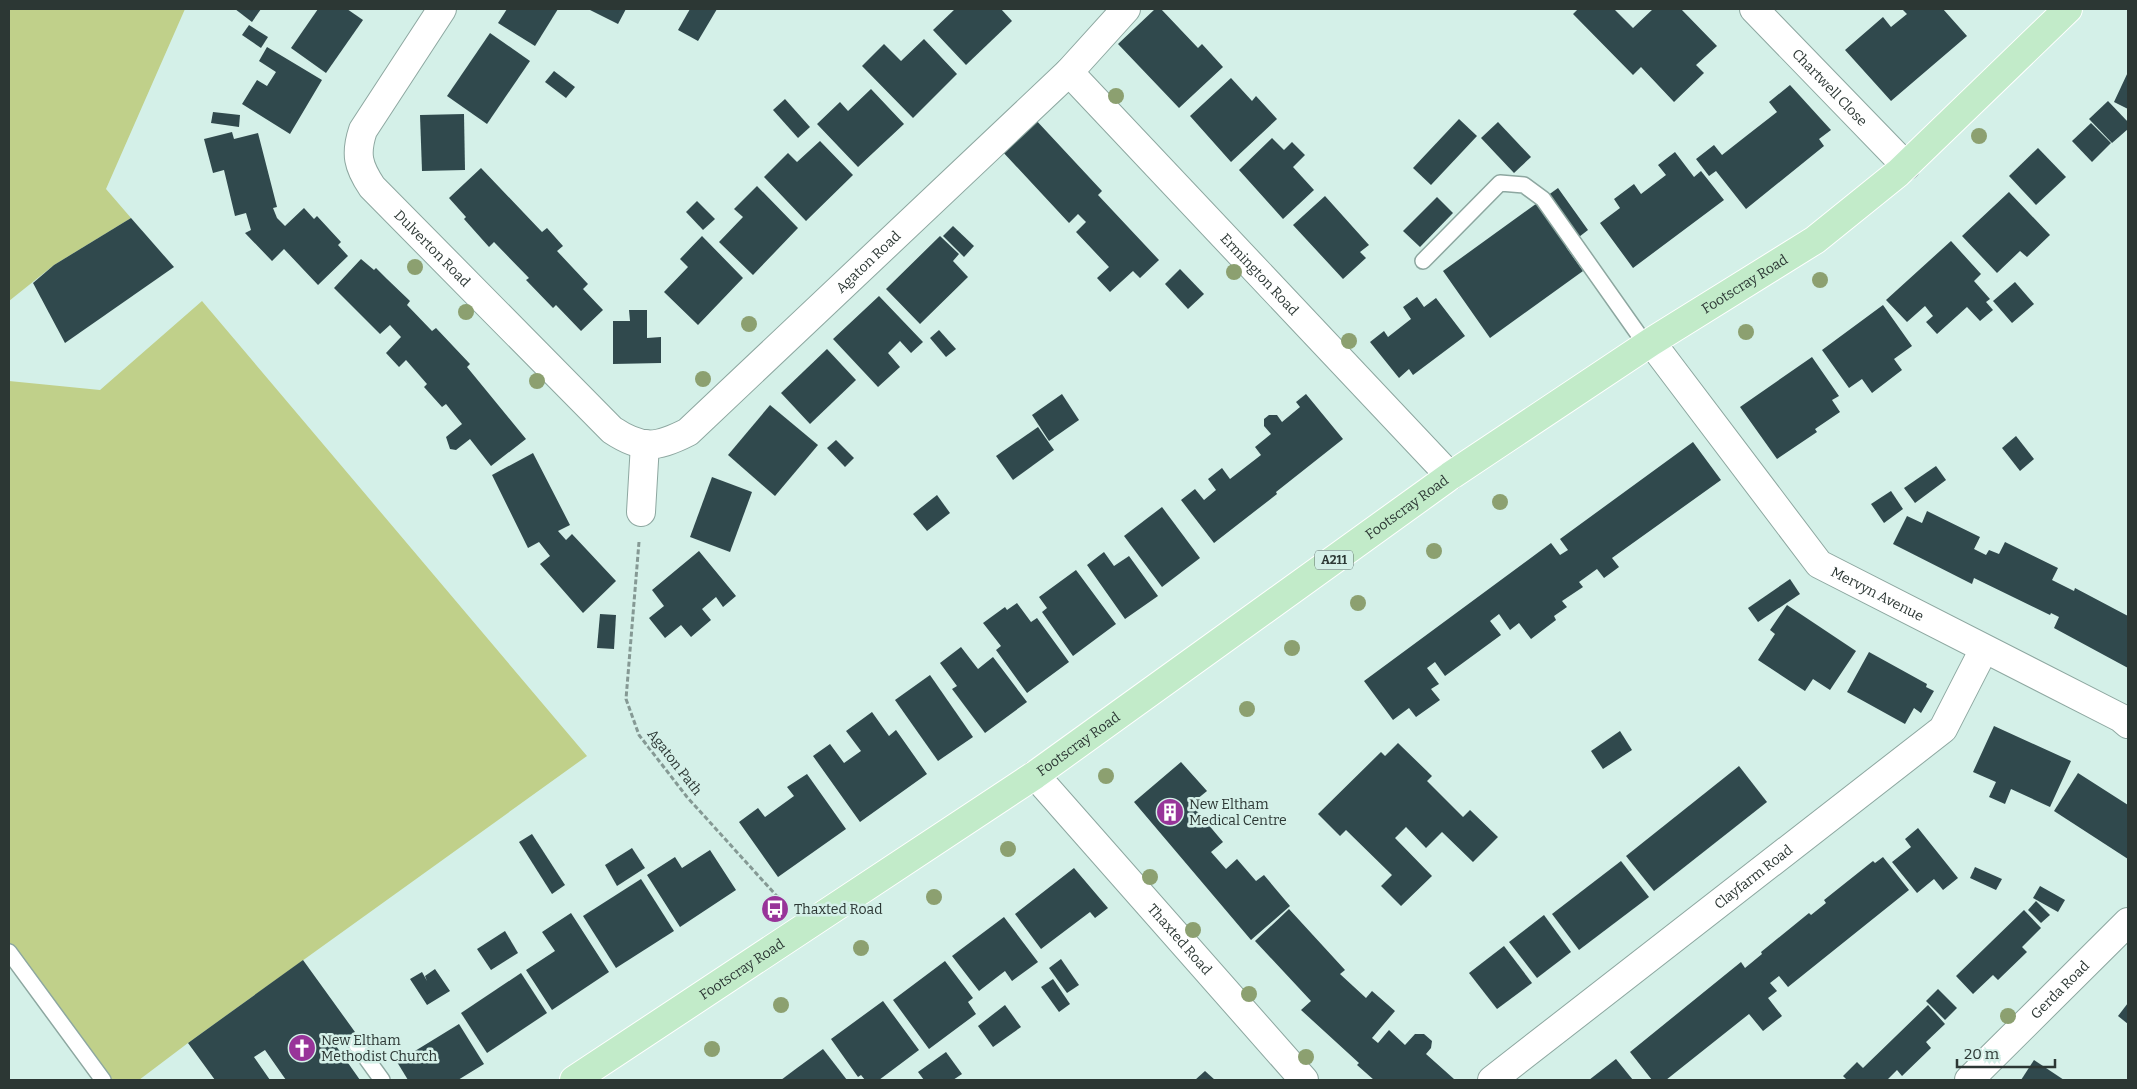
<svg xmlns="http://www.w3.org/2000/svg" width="2137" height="1089" font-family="Bitter,serif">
<rect width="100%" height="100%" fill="#d4f0e8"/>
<g fill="#c0d08a">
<polygon points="9,9 185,9 106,189 131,218 54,265 9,301"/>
<polygon points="202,301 587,756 188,1043 139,1080 105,1080 9,942 9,381 100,390"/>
</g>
<g fill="#30494d">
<polygon points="235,9 261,9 252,22"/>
<polygon points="318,9 347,9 363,20 326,73 291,48"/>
<polygon points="507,9 558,9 535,46 498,23"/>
<polygon points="588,9 626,9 618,24"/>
<polygon points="690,9 717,9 698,41 678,30"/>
<polygon points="955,9 1001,9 1012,21 966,65 933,30"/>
<polygon points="1155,9 1161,9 1198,48 1202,44 1223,67 1179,108 1118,44"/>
<polygon points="1578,9 1614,9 1633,28 1653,9 1681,9 1717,46 1696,65 1704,73 1674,102 1641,67 1633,75 1573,14"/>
<polygon points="1902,9 1943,9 1967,36 1891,101 1845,50 1883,17 1891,27 1907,14"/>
<polygon points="249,25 268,37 261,48 242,35"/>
<polygon points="490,33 530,61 487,124 447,96"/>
<polygon points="924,39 957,74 913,118 862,66 884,44 901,61"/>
<polygon points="267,47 322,80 290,134 242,104 257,80 267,86 276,72 259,61"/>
<polygon points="554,71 575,87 566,98 545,82"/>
<polygon points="2128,72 2128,109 2114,102"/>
<polygon points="1231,78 1252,101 1256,96 1277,119 1231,162 1190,116"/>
<polygon points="1790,85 1831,130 1819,139 1824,146 1746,209 1716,171 1709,176 1696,159 1714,145 1722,155 1750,133 1777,112 1769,102"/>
<polygon points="871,89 904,124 858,167 817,124 840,102 848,111"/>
<polygon points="785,99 810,127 798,138 773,110"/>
<polygon points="2108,101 2128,122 2128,129 2112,143 2089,119"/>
<polygon points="213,112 240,115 239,127 211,123"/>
<polygon points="464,114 465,170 422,171 420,115"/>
<polygon points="1034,118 1102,191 1098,195 1159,260 1140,278 1133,271 1110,292 1097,278 1109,267 1076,232 1086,222 1078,214 1069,223 1001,150"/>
<polygon points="1459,119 1477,136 1431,185 1413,168"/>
<polygon points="1498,122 1531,157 1514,173 1481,138"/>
<polygon points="2091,123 2111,143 2092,162 2072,141"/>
<polygon points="232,132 234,139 258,133 277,207 273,208 277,218 285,226 304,208 314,219 317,216 341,242 338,245 348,256 318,285 284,249 272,261 245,233 251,230 246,213 235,216 224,170 213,173 204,139"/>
<polygon points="1272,138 1284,150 1292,142 1305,155 1293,167 1314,190 1283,219 1239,170"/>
<polygon points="820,141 853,175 806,221 764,177 788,153 797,162"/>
<polygon points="2038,148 2066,177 2036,205 2009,176"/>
<polygon points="1675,152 1694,177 1701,171 1724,200 1633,268 1600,223 1620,208 1614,199 1634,184 1641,194 1666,175 1658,165"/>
<polygon points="481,168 542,232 547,228 563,246 557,251 588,284 583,289 603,310 581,331 556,305 553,308 526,280 529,278 494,242 489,247 464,219 466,217 449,198"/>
<polygon points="757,186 798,228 753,275 719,242 743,217 734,209"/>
<polygon points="1558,188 1588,230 1566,247 1583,271 1490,338 1443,271"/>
<polygon points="2009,192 2050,235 2027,257 2020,251 1997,273 1962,236"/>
<polygon points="1325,196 1369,245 1360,252 1366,258 1343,279 1293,225"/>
<polygon points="1437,197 1453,213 1420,247 1403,231"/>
<polygon points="697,201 715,219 703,230 686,212"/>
<polygon points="131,218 174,267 65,343 33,283 54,265"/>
<polygon points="953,226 974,246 964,257 943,236"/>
<polygon points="702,236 743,278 698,325 664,292 688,267 680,259"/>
<polygon points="940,236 959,254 953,261 968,277 920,324 886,289"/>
<polygon points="1951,241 1981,274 1974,281 1990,299 1986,302 1993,310 1980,321 1967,307 1937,334 1926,322 1933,316 1925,306 1907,322 1886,300"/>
<polygon points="361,259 374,270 376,268 387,279 410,301 407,305 432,331 436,328 470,364 467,367 526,439 491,466 470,439 456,450 450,449 446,437 462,424 446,404 442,407 424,387 427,384 406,360 399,367 386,353 401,337 390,325 380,334 334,288"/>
<polygon points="1180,269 1204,294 1188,309 1165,284"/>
<polygon points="2015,282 2034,304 2012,323 1993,301"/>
<polygon points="879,296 923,342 911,353 900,341 888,353 900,367 878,387 833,339"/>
<polygon points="1417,297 1424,307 1436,298 1465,336 1413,375 1409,369 1399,378 1370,342 1384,331 1388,337 1411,319 1403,307"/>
<polygon points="1883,305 1912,346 1894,359 1902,370 1872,393 1862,379 1849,388 1822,350"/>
<polygon points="629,310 647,310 647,338 661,337 661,363 613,364 613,321 630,321"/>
<polygon points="939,330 956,349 946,357 930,338"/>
<polygon points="827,349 856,380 810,424 781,393"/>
<polygon points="1812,357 1839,396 1832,400 1840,412 1815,429 1817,432 1777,459 1740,407"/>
<polygon points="1062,394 1079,420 1049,441 1032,415"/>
<polygon points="1306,394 1343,439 1276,492 1277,494 1214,543 1181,500 1195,489 1204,500 1216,490 1208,479 1222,468 1230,479 1261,455 1255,447 1271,434 1264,426 1264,419 1269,415 1277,415 1282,422 1300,407 1296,402"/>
<polygon points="770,405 818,445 775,496 728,455"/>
<polygon points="1038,427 1054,450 1013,480 996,456"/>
<polygon points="2016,436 2034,459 2020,471 2002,448"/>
<polygon points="836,440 854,458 845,467 827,448"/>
<polygon points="1693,442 1721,480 1612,558 1619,567 1604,578 1597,569 1579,582 1583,587 1562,601 1567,607 1554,616 1556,620 1531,639 1519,623 1510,630 1499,614 1490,621 1501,635 1445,676 1435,662 1427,668 1439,684 1431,689 1440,700 1416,717 1409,708 1393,720 1364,681 1551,543 1560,555 1568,550 1560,539"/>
<polygon points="533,453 570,525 558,531 566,540 572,534 616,581 583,613 540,564 550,556 539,542 528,548 492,475"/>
<polygon points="1936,466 1946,480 1915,503 1904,488"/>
<polygon points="712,477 752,492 730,552 690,537"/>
<polygon points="1891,491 1903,509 1884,523 1871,504"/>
<polygon points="937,495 950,513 927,531 913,514"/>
<polygon points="1162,507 1200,558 1162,587 1124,536"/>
<polygon points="1927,511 1980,537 1974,549 1986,555 1989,550 1999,554 2005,542 2058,568 2052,580 2074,591 2075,588 2128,616 2128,668 2054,628 2059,617 2051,613 2050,615 1974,578 1972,584 1893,544 1907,516 1922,523"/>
<polygon points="699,551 736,596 723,607 716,597 702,609 711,620 691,637 681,625 665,638 649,618 664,606 652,590"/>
<polygon points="1104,552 1114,566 1129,556 1158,596 1125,619 1087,565"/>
<polygon points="1076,570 1116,624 1073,656 1042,612 1047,608 1039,597"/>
<polygon points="1790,579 1800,594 1758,622 1748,608"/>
<polygon points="1017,603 1031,622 1037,618 1069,662 1027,693 996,650 1001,646 983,623 1005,607 1007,610"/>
<polygon points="1787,605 1856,651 1830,690 1813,679 1805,691 1758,660 1775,634 1770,630"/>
<polygon points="600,614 616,615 614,649 597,648"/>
<polygon points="961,647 978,669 993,657 1027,702 985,733 952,689 957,686 940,663"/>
<polygon points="1869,652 1927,684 1926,687 1934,691 1921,713 1914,708 1905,724 1847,692"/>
<polygon points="930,675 973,737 938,761 895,700"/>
<polygon points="872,712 889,736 896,730 927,774 860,822 813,756 830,744 844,763 861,751 846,731"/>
<polygon points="1994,726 2071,761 2050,807 2011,789 2005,804 1989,797 1996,782 1973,772"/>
<polygon points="1620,731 1632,750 1603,769 1591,751"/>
<polygon points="1398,743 1432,776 1427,781 1463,817 1470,810 1498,837 1473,862 1442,832 1426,848 1406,827 1395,838 1432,876 1401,906 1381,886 1392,875 1346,830 1340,836 1318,814 1381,752 1385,756"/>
<polygon points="1181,762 1207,791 1191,804 1223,842 1211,852 1226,869 1237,859 1256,881 1264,875 1290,906 1251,940 1134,802"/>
<polygon points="1739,766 1767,802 1654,891 1626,856"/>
<polygon points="2078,773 2128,805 2128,859 2054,811"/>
<polygon points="807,774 846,829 778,877 739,822 758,808 765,817 794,796 787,787"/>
<polygon points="1918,828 1958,878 1943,890 1934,879 1917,893 1892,862 1911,847 1905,839"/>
<polygon points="532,834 565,885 552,894 519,842"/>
<polygon points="632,848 645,868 617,886 605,865"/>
<polygon points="710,850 736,890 680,927 647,875 675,857 682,868"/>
<polygon points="1883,857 1909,890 1788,987 1779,976 1770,983 1777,991 1768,998 1782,1016 1763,1031 1749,1014 1666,1080 1652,1080 1630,1052 1741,962 1745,968 1762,954 1761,952 1809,913 1811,915 1826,903 1824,900 1873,861 1875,863"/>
<polygon points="1621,861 1649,897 1579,950 1552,914"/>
<polygon points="1975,867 2002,879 1996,890 1970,878"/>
<polygon points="1074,868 1108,908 1095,918 1090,912 1041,949 1015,914"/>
<polygon points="641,879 674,931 616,968 583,916"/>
<polygon points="2040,886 2065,900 2058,912 2033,898"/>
<polygon points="2036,901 2050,915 2041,923 2028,910"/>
<polygon points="1289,909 1345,970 1340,974 1366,998 1372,991 1395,1011 1372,1038 1378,1043 1389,1030 1405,1045 1415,1034 1424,1034 1432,1041 1431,1048 1426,1054 1454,1079 1452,1080 1374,1080 1357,1065 1359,1063 1301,1010 1311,1001 1255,941"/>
<polygon points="2024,910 2041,928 2022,947 2027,952 1998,980 1993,975 1973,994 1956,976"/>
<polygon points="571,913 609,972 552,1010 526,970 555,951 542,932"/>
<polygon points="1544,915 1571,952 1537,978 1509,942"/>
<polygon points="1004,917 1038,962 1012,981 1005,971 979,991 952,956"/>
<polygon points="505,931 518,953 491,970 477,949"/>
<polygon points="1504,946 1532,983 1497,1009 1469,973"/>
<polygon points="1061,959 1079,985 1067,993 1049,968"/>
<polygon points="303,960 355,1032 336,1046 360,1080 286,1080 265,1050 254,1057 270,1080 215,1080 188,1043"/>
<polygon points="945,961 973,998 968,1002 976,1014 929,1049 893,1000"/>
<polygon points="435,969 450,991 427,1005 410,979 422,972 427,981 425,976"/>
<polygon points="521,973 547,1013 487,1053 461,1013"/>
<polygon points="1053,979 1070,1004 1059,1012 1041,987"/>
<polygon points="1938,989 1957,1008 1945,1020 1926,1001"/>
<polygon points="883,1001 919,1050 879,1080 865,1080 861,1075 858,1077 831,1039"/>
<polygon points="2128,1003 2128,1024 2118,1016"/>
<polygon points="1005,1005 1021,1027 993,1047 978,1026"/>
<polygon points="1928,1005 1945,1024 1926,1042 1931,1048 1902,1076 1897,1070 1887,1080 1847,1080 1843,1076 1857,1062 1863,1068"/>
<polygon points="459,1024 484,1064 458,1080 408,1080 397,1062"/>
<polygon points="823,1049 847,1080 781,1080 797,1068"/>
<polygon points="946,1052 962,1074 953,1080 924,1080 918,1072"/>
<polygon points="1616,1059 1633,1080 1589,1080"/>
<polygon points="2034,1060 2064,1080 2021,1080"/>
<polygon points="1205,1071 1215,1080 1195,1080"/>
</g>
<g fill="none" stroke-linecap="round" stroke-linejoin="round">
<g stroke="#8da7a0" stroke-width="18">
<g id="lane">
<polyline points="1423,261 1500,183 1524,185 1543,199 1646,345"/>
<polyline points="9,952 103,1080"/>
<polyline points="356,1044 382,1080"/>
</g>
</g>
<g stroke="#8da7a0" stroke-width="30">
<g id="street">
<path id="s1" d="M442,9L363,130C355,154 358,166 372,187L612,430C642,450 657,448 688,432L1069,72L1126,9"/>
<path id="s2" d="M1754,9L1906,166"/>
<path id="s3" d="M1069,72L1450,476"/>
<path id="s4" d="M1651,342L1819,564L2121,718L2128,724"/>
<polyline points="641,512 645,444"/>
<path id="s5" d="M1035,775L1304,1080"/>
<path id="s6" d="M1492,1080L1943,729L1984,649"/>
<path id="s7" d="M1969,1080L2128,922"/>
</g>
</g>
<g stroke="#fff" stroke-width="30">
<g id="primary">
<path id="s8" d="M574,1080L1035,775L1450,476L1651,342L1815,240L1898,173L2068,9"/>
</g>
</g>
<polyline stroke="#859994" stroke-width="3" stroke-dasharray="5 2.5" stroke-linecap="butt" points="639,542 626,699 639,735 687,797 784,904"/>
<use href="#lane" stroke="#fff" stroke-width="15"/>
<use href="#street" stroke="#fff" stroke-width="28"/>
<use href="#primary" stroke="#c2ebc9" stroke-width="28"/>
</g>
<g fill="#8ca070">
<circle cx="1116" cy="96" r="8"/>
<circle cx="1979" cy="136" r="8"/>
<circle cx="415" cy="267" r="8"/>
<circle cx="1234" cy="272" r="8"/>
<circle cx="1820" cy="280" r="8"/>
<circle cx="466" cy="312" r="8"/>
<circle cx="749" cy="324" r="8"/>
<circle cx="1746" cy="332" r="8"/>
<circle cx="1349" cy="341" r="8"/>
<circle cx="703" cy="379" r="8"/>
<circle cx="537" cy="381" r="8"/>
<circle cx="1500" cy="502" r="8"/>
<circle cx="1434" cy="551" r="8"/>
<circle cx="1358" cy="603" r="8"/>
<circle cx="1292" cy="648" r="8"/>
<circle cx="1247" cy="709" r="8"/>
<circle cx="1106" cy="776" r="8"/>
<circle cx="1008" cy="849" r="8"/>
<circle cx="1150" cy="877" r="8"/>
<circle cx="934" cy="897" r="8"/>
<circle cx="1193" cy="930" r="8"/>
<circle cx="861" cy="948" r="8"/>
<circle cx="1249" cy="994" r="8"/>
<circle cx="781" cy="1005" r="8"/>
<circle cx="2008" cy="1016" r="8"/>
<circle cx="712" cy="1049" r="8"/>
<circle cx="1306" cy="1057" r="8"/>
</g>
<defs>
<g id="building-disc" transform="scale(1.4375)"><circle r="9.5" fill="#983499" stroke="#d4f0e8"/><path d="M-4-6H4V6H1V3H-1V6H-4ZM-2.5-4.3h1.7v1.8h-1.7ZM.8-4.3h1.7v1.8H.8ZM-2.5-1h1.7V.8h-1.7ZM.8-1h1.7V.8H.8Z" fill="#fff"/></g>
<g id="bus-disc" transform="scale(1.4375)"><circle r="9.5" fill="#983499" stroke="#d4f0e8"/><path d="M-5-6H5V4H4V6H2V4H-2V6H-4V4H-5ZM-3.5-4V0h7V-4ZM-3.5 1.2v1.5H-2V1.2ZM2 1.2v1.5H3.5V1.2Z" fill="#fff"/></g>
<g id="church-disc" transform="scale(1.4375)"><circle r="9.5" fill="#983499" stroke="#d4f0e8"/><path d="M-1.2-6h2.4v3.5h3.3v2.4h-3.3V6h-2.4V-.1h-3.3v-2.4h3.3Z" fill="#fff"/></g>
</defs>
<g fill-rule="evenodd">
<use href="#building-disc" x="1170" y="812"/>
<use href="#bus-disc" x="775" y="909"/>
<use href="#church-disc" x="302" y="1048"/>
</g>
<g text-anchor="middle" stroke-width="5" stroke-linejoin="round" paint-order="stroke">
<rect fill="#d4f0e8" stroke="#5e6e6a" stroke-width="1" x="1315" y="550.5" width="38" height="19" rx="4"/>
<g font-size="12" font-weight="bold" fill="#2c3734">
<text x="1334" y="564">A211</text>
</g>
<g font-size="14" fill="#2c3734" stroke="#d4f0e8">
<text dy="5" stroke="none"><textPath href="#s2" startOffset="109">Chartwell Close</textPath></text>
<text dy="5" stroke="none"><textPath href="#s1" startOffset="291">Dulverton Road</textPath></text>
<text dy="5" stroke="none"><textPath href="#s1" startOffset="876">Agaton Road</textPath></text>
<text dy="5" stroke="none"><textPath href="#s3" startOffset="278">Ermington Road</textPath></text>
<text dy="5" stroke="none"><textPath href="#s8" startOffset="1416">Footscray Road</textPath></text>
<text dy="5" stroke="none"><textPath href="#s8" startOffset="1011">Footscray Road</textPath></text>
<text dy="5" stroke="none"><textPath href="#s4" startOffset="344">Mervyn Avenue</textPath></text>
<text dy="5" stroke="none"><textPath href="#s8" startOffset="606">Footscray Road</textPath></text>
<text transform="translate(675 762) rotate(52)" y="5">Agaton Path</text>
<text dy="5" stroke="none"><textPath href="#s6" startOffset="331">Clayfarm Road</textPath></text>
<text dy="5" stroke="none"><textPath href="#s5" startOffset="219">Thaxted Road</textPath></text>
<text dy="5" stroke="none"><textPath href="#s8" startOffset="201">Footscray Road</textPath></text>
<text dy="5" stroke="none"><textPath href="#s7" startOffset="128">Gerda Road</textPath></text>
</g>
<g font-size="14" fill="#2c3734" stroke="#d4f0e8" text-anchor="start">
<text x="1189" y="809">New Eltham<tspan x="1189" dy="16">Medical Centre</tspan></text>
<text x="794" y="914">Thaxted Road</text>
<text x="321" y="1045">New Eltham<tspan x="321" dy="16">Methodist Church</tspan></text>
</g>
</g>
<rect width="2137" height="1089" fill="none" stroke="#2c3734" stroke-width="20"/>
<path d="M1957 1059v8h98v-8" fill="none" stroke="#2c3734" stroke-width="2.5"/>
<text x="1964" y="1059" font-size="15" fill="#2c3734" stroke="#d4f0e8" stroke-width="4" paint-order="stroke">20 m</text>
</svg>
